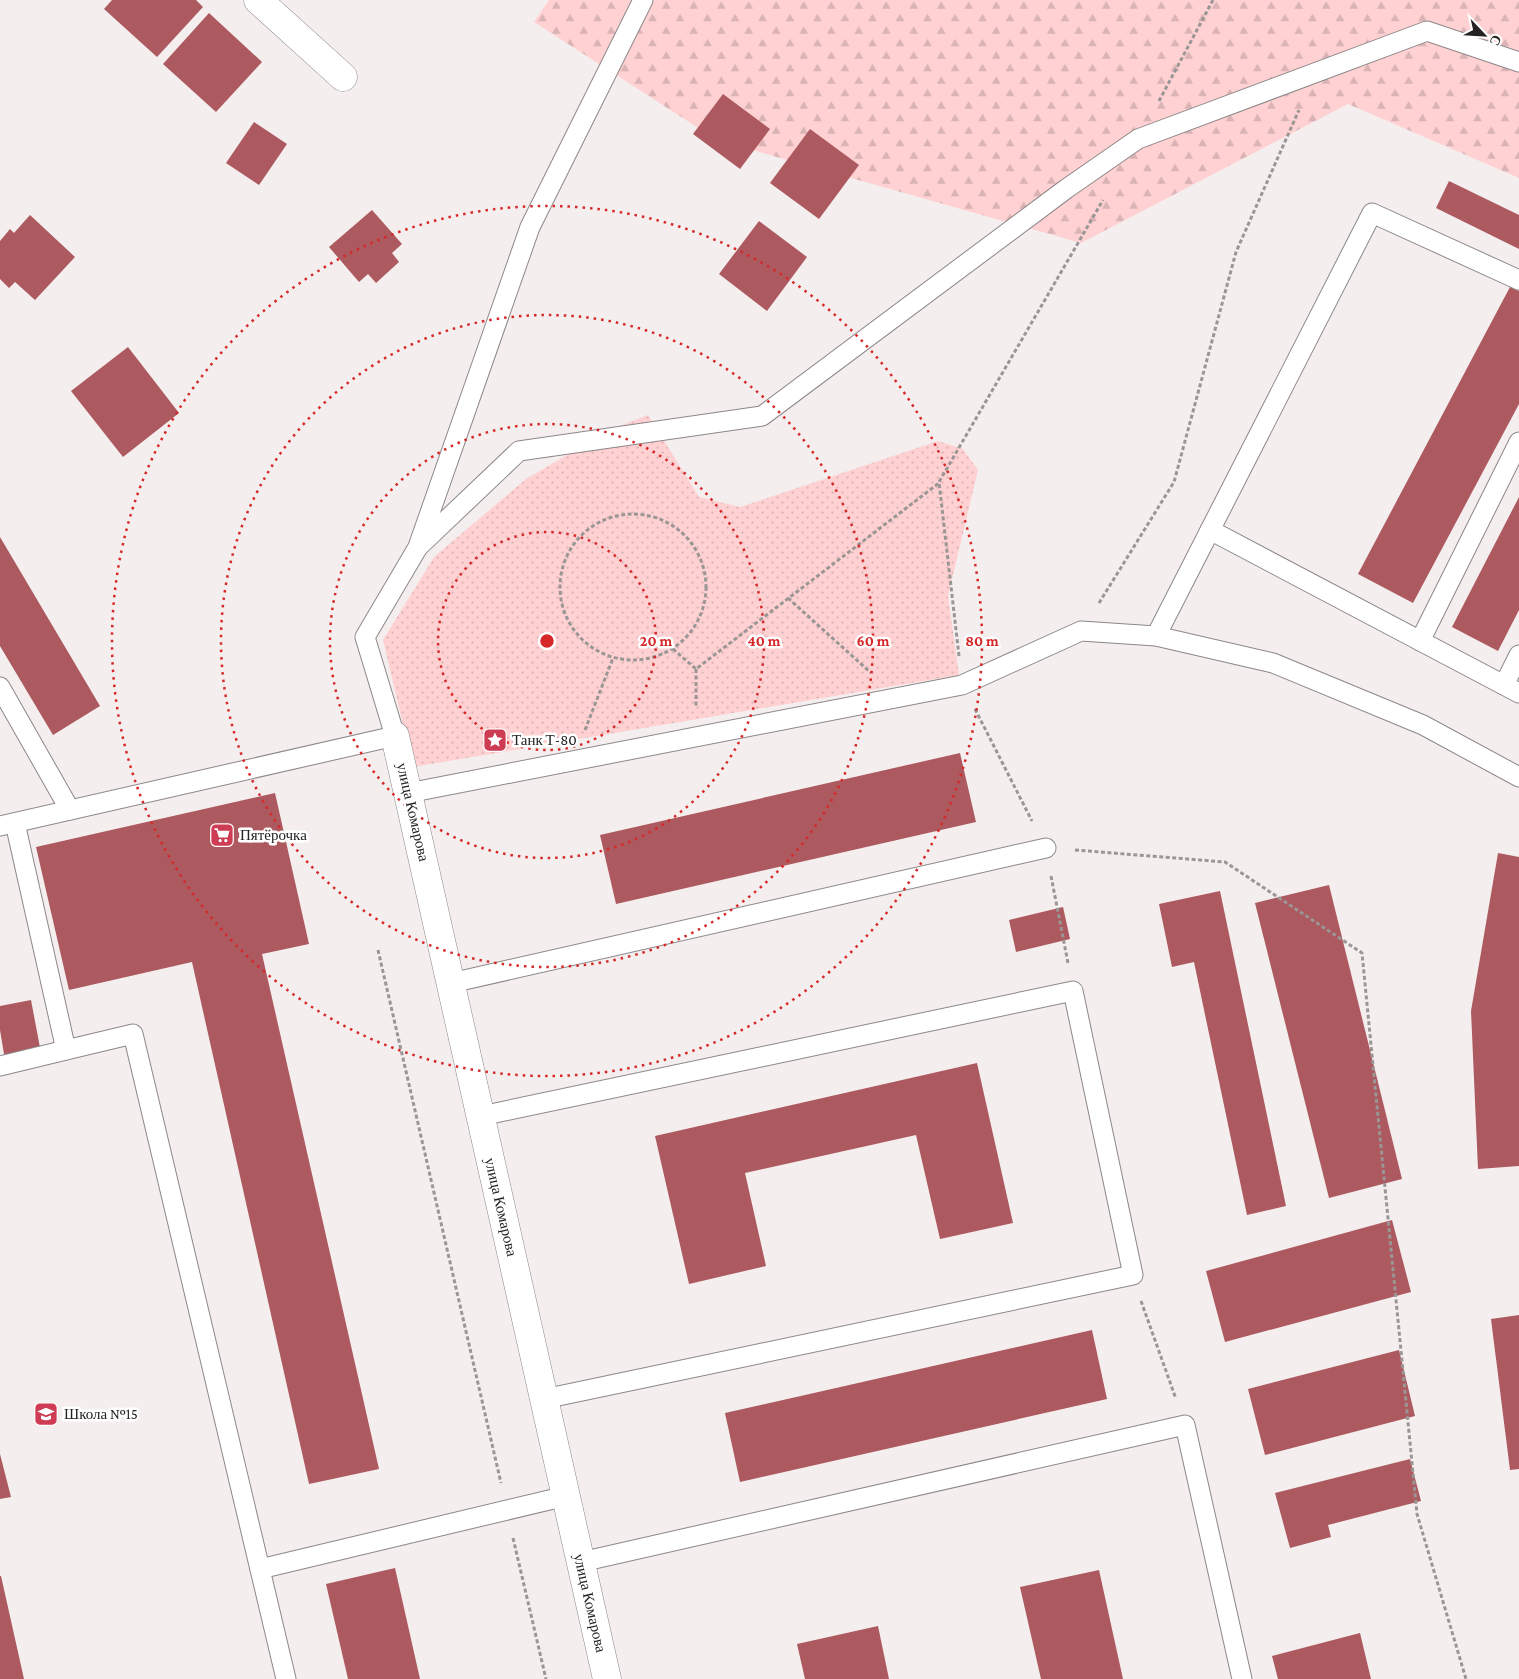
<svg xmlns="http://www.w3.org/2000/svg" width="1519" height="1679" font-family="'Crimson Pro',serif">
<defs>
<pattern id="grass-dots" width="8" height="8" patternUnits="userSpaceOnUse" patternTransform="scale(1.25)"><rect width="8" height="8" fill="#ffd1d2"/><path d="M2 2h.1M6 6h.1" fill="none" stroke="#dab3b4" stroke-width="1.8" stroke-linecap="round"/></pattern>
<pattern id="forest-firs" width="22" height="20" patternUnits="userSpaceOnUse" patternTransform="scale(1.25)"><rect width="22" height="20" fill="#ffd1d2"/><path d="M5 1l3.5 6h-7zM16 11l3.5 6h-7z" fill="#dab3b4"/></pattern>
</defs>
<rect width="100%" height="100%" fill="#f5eeee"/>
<polygon fill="url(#grass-dots)" points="648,415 699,497 740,507 938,441 963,449 978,470 948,596 959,675 413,767 383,640 434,557 526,479 610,430"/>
<polygon fill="url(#forest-firs)" points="549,0 1519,0 1519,178 1348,104 1081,243 717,140 534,22"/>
<g fill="#ac595f">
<polygon points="112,0 196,0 203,7 157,57 104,9"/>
<polygon points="209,13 262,62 216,112 163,64"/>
<polygon points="723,94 770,129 740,169 693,134"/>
<polygon points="254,122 287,144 259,185 226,163"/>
<polygon points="810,129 859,165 819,219 770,183"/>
<polygon points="1449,181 1519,215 1519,249 1436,208"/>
<polygon points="372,210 402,244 392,253 399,262 376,283 368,274 359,282 329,247"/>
<polygon points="30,215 75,257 35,300 15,282 9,288 0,279 0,241 10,229 14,233"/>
<polygon points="759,221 807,257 767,311 719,274"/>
<polygon points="1510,287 1519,291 1519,404 1413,603 1358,574"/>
<polygon points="128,347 179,413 123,457 71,391"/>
<polygon points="1519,497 1519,610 1498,651 1452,627"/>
<polygon points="0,537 100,706 53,735 0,646"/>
<polygon points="960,753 976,822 616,904 600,835"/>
<polygon points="275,793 309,944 262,954 379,1469 309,1484 192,962 69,990 36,847"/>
<polygon points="1498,853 1519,857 1519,1166 1478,1169 1471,1011"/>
<polygon points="1329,885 1402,1179 1329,1198 1255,903"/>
<polygon points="1220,891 1286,1206 1247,1215 1194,962 1172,967 1159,904"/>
<polygon points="1063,907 1070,939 1016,952 1009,920"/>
<polygon points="31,1000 41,1053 5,1060 0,1030 0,1006"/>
<polygon points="977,1063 1013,1223 940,1239 916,1135 745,1173 766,1266 689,1284 655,1136"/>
<polygon points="1392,1220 1411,1292 1225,1342 1206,1271"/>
<polygon points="1519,1315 1519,1469 1510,1470 1491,1319"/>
<polygon points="1092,1330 1107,1399 740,1482 725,1413"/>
<polygon points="1399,1350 1415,1416 1265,1455 1248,1389"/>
<polygon points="0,1454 11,1497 0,1499"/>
<polygon points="1410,1459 1421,1501 1328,1525 1331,1537 1290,1548 1275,1493"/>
<polygon points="395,1568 420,1679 348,1679 326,1584"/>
<polygon points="1099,1570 1123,1679 1041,1679 1020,1587"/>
<polygon points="0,1576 1,1576 24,1679 0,1679"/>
<polygon points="878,1626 889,1679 805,1679 797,1644"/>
<polygon points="1360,1633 1371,1679 1278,1679 1272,1656"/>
</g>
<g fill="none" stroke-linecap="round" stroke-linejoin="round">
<g stroke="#8d8788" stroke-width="21">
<g id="lane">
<polyline points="1210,530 1519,693"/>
<polyline points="419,544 530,227 643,0"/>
<polyline points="1156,636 1372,213 1519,280"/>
<polyline points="1420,641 1519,442"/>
<polyline points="1504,685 1519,655"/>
<polyline points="0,687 70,810"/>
<polyline points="408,793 962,685 1081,631 1156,636 1273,663 1423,725 1519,777"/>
<polyline points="0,826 395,736 365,637 418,547 519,451 762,416 1066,189 1138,139 1427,31 1519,62"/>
<polyline points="451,983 1046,848"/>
<polyline points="66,1050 133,1034 286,1679"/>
<polyline points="0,1066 66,1050 15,823"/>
<polyline points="481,1116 1073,991 1133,1275 544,1399"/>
<polyline points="581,1562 1185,1425 1242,1679"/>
<polyline points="260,1569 566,1496"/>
</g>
</g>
<g stroke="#8d8788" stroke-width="29">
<g id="street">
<polyline points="258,0 343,77"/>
<polyline points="395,736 607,1679"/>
</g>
</g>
<g stroke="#9b9696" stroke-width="3" stroke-dasharray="4 2.5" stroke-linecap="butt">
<polyline points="1159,101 1213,0"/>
<circle cx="633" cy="587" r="73"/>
<polyline points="788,598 871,673"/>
<polyline points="1099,603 1174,482 1236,252 1299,110"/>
<polyline points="673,649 696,669 939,483"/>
<polyline points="959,656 939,482 1103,200"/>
<polyline points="696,669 696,708"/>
<polyline points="975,709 1032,821"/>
<polyline points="585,730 613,658"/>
<polyline points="1075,850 1225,862 1362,953 1417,1514 1466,1679"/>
<polyline points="1051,876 1068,963"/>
<polyline points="378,950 501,1483"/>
<polyline points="1141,1301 1176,1399"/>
<polyline points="513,1538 546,1679"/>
</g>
<use href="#lane" stroke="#fff" stroke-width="19"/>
<use href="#street" stroke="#fff" stroke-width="28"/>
</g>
<g fill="none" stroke="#d62828" stroke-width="2.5" stroke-dasharray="2.5 5">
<circle cx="547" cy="641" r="109"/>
<circle cx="547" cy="641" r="217"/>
<circle cx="547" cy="641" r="326"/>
<circle cx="547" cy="641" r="435"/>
</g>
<defs>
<g id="sight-square" transform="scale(1.25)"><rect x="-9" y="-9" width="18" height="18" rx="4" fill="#cd3c53" stroke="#fff"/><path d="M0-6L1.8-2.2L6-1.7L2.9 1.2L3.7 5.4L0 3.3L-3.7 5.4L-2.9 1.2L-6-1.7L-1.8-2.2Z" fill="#fff"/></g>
<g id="supermarket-square" transform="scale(1.25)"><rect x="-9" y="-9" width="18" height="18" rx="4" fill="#cd3c53" stroke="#fff"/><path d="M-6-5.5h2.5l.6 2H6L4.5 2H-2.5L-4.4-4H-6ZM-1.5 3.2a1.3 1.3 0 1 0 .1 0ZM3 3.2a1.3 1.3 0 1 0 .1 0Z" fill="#fff"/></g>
<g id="school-square" transform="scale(1.25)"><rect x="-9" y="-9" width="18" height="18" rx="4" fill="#cd3c53" stroke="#fff"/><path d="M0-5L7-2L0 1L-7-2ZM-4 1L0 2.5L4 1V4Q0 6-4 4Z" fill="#fff"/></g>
</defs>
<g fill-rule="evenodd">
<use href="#sight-square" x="495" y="740"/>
<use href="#supermarket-square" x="222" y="835"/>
<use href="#school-square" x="46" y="1414"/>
</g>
<g text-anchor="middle" stroke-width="5" stroke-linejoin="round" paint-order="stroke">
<g font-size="15" fill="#242222" stroke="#fff" text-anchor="start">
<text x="512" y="745">Танк Т-80</text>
<text x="240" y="840">Пятёрочка</text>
<text x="64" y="1419">Школа №15</text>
</g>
<g font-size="15" fill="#242222" stroke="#fff">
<text transform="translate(413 812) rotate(77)" y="5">улица Комарова</text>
<text transform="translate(501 1207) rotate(77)" y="5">улица Комарова</text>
<text transform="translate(590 1603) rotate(77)" y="5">улица Комарова</text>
</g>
</g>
<circle cx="547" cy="641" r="8" fill="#d62828" stroke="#fff" stroke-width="2.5"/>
<g font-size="15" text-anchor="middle" font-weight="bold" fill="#d62828" stroke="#fff" stroke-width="5" stroke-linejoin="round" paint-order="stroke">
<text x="656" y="646">20 m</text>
<text x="764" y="646">40 m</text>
<text x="873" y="646">60 m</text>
<text x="982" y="646">80 m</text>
</g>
<g transform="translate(1484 35) rotate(115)" stroke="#ffffff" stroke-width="4" paint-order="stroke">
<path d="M0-4L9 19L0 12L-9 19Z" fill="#242222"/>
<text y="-8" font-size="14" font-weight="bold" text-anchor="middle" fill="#242222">С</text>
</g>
</svg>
